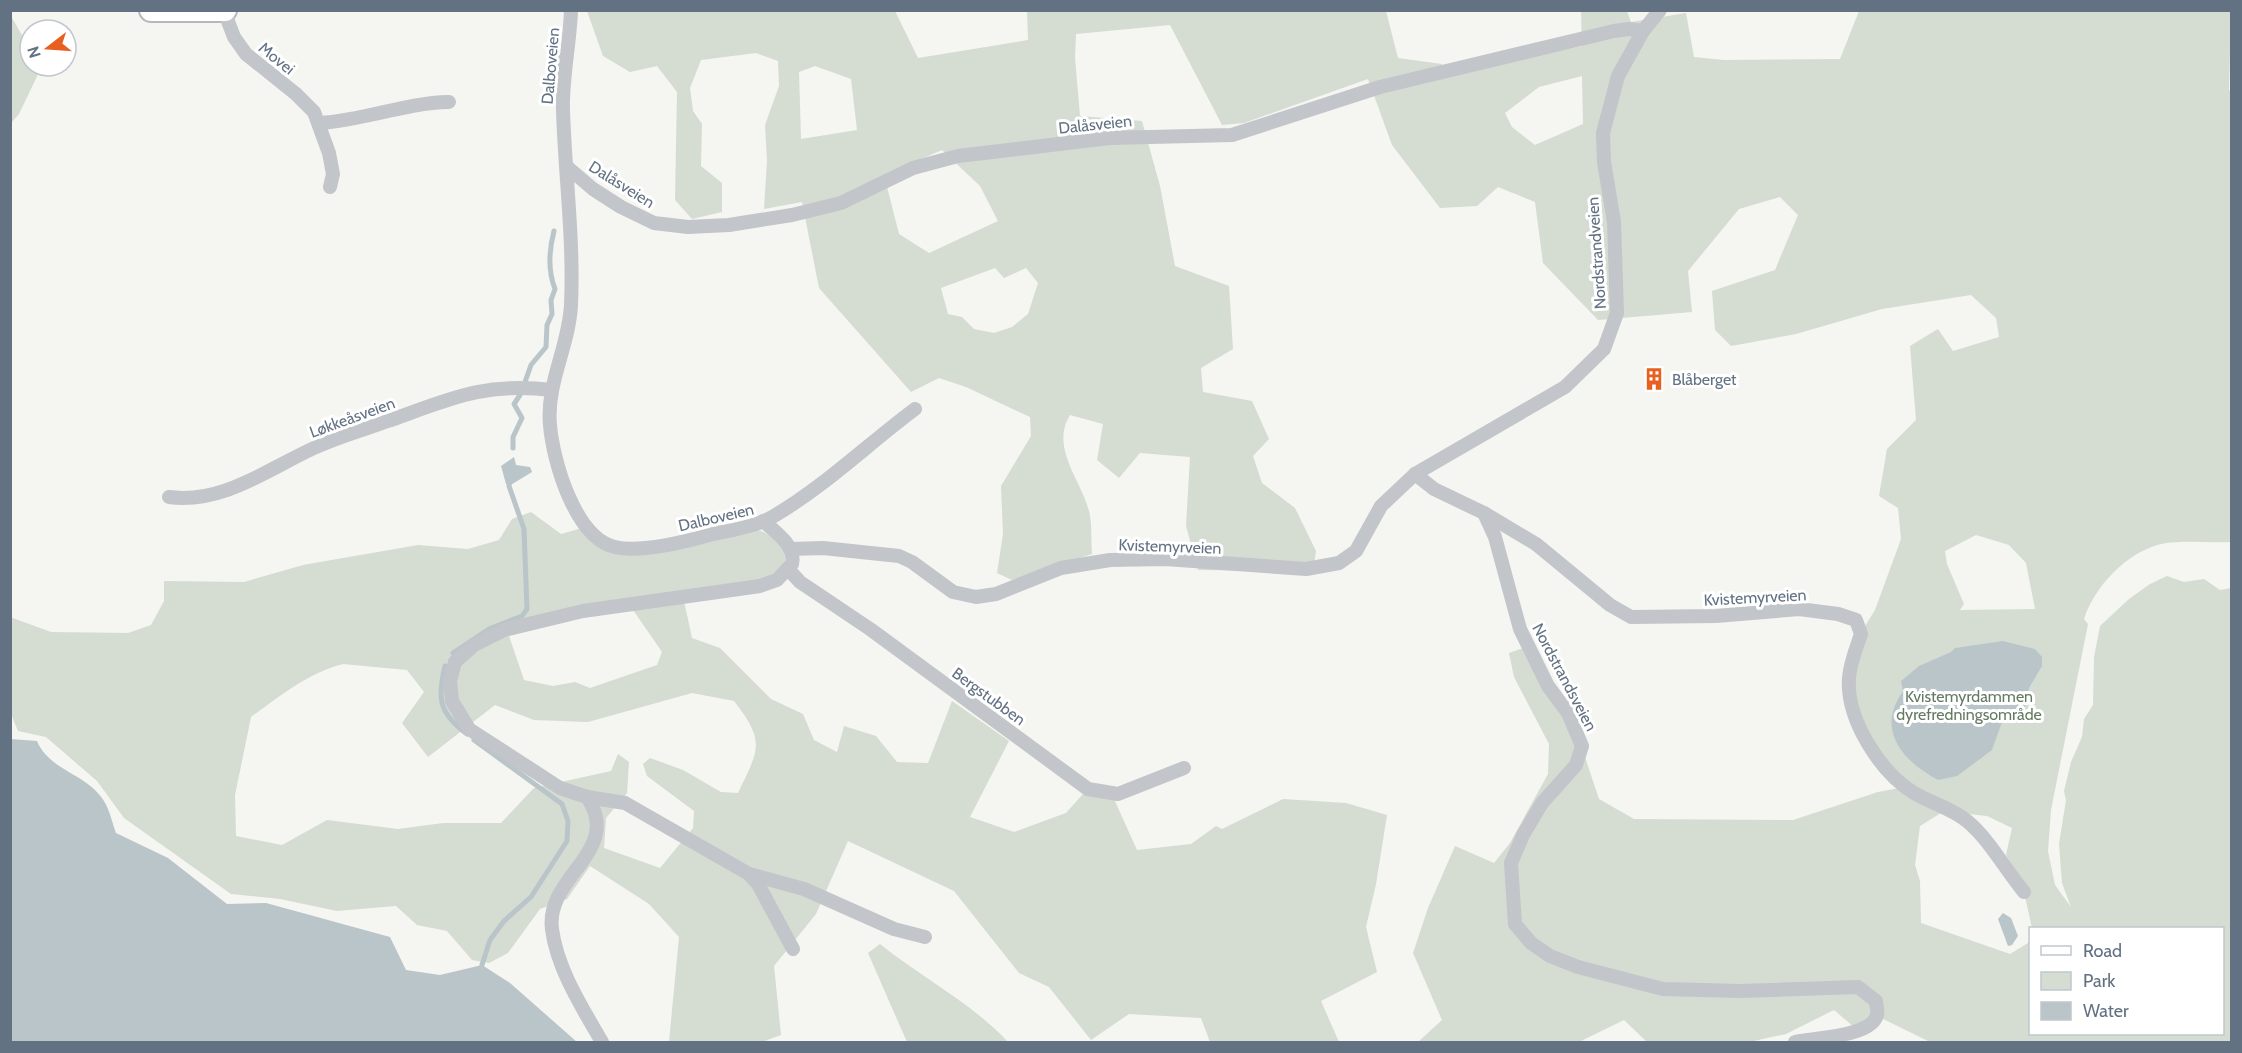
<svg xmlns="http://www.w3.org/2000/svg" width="2242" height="1053" font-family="Cabin,sans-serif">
<rect width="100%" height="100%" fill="#f5f5f1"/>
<g fill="#d5dcd2" fill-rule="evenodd">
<path d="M587,11H895L918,58L1028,40L1027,11H1386L1398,58L1442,64L1448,75L1582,46L1581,11H1627L1631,22L1686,13L1694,57L1724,60L1840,59L1859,11H2231L2229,90L2232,91L2231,542C2209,543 2183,540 2161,544C2127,552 2094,587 2084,619L2088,624L2051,810L2048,851L2055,885L2071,907L2062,883L2059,844L2066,800L2064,791L2071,762L2082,737L2084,719L2093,705L2094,657L2100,626L2129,599L2150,584L2167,576L2184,582L2204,579L2220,590L2231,588V1042H1930L1875,1015L1854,1027L1834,1010L1786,1034L1749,1042H1647L1624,1020L1579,1042H1418L1442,1020L1413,953L1428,908L1455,846L1494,863L1510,843L1548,774L1549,744L1514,677L1509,653L1523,648L1569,709L1599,799L1634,819L1793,820L1878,792L1899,788L1861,724L1852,683L1865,626L1875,610L1901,539L1898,508L1879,496L1887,449L1916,420L1910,346L1938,329L1953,351L1999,337L1996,318L1971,295L1882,309L1796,334L1731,346L1715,330L1712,291L1775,270L1798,215L1780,197L1739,209L1688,271L1692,312L1598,320L1543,263L1535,202L1498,187L1477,206L1440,208L1392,145L1368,79L1244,123L1222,125L1170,25L1076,34L1075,58L1080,116L1142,121L1160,186L1175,266L1229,286L1233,349L1201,368L1203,392L1252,401L1269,439L1253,456L1262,483L1295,508L1316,551L1313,571L1198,570L1186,526L1190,457L1140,453L1119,478L1097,460L1103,424L1070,415C1049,450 1084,482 1090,516C1092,528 1091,541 1092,554L1012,580L997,573L1003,534L1001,486L1031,436L1030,417L966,387L939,378L911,392L819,288L802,202L764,209L767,161L765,125L779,86L778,61L756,53L701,60L690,88L693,111L702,124L701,166L722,183V212L692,219L675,200L677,92L657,66L630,72L603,56ZM815,66L851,79L857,130L801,139L799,72ZM1582,76L1583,124L1535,145L1512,127L1505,113L1539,87ZM942,150L980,186L998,221L929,253L899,234L884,175ZM995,268L1004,278L1026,268L1038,283L1028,314L1012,327L994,333L974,329L962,317L948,314L941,288ZM1976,535L2009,545L2026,563L2035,609L1960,610L1964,604L1947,564L1945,551ZM1940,800L1969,814L1987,816L2012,828L2006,855L2021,879L2032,928H2222V1034H2030V937L2028,943L2010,954L1921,923L1920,881L1915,865L1920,826L1941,813Z"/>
<polygon points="11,16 30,49 30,66 41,68 19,114 11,123"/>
<path d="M531,512L561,534L582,528L605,549L758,530C774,535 788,548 785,566L769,579L684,601L692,638L720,648L771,699L803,714L814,740L837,752L844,726L876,736L897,762L928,763L952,701L1009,741L970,817L1014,832L1066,813L1083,794L1114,799L1137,850L1191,844L1216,826L1222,829L1283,799L1346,803L1387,815L1376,884L1366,927L1377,972L1321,1001L1339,1042H1210L1201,1018L1129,1014L1091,1040L1049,987L1019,973L954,891L848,841L816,914L774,966L781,1035L762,1042H669L679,937L649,904L590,866L567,899L540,909L508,953L489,963L472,960L447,931L417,925L396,906L337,911L280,899L231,894L124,818L97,781L46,737L18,731L11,714L10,617L51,632L128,633L151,625L164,601V581L244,582L303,565L418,545L468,549L499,540L512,519ZM631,607L662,652L657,665L590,688L575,682L553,686L524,680L508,633ZM343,664L407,670L424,692L402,723L428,757L495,705L534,720L588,722L692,693L734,701C766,742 759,749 738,793L721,792L683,770L650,758L643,764L647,776L694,811L693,828L660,868L604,848L606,818L627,793L629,762L618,754L611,771L534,788L501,823H443L398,829L327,820L282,845L236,836L235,795L251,717C280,696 308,673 343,664Z"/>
<path d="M880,944C922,978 972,1003 1008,1042H907L868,953Z"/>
</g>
<g fill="#bac5ca">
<polygon points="514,457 516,465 530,467 532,472 509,486 506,484 501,466"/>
<path d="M2003,641L2035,649L2042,657V666L2029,688L2024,711L2002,722L1992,750L1957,776L1938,780C1903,761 1875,731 1903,691L1901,681L1919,666L1951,652L1955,648Z"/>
<path d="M10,739L37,741C49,770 84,773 102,798C109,807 112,822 116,833L168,858L227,904L266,903L390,937L406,970L440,975L482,965L510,983L577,1042H11Z"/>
<polygon points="2003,913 2011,918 2018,936 2012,945 2008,946 1998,919"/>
</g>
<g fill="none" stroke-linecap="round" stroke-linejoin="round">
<g stroke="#bac5ca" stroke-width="5">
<polyline points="558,55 559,71"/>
<path d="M525,382L531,365L546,347L547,325L552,314L551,300L555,289C548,271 549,250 554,231"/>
<polyline points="513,448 513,437 522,418 514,404 520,395"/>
<polyline points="453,653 489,629 522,616 527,609 524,529 509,486 510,479"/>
<path d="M445,666C437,699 439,713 467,734"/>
<polyline points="474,740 562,804 568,821 567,841 531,897 504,921 490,940 482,965"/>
</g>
<g stroke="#b5b9bd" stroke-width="26">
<polyline id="primary" points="151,10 225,10"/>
</g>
<g stroke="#c2c5c9" stroke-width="14">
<path d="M571,10C570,43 562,77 563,110C565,175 574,240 571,305C569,346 546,384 550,425C553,461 575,538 615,547C639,553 685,542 709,535C730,530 756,527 774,516C825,486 868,444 915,409"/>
<polyline points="224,11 234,37 246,54 296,94 314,112 329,153 333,174 330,187"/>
<path d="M320,123C366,120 404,103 449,102"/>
<polyline points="566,166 593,189 621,207 654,223 688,227 729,225 792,215 841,203 913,168 958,156 1109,138 1232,135 1380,87 1614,31 1629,29 1643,31"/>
<path d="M1415,474L1434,489L1484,513L1495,537L1520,629L1548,686L1568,713L1582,746L1576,765L1542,803L1523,835L1511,863L1515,924L1531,943L1550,956L1578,967L1663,989L1740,991L1858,987L1876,1001C1876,1005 1878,1011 1877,1015C1871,1037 1814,1038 1795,1042"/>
<path d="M169,497C223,504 268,469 314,448C338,437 363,430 388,421C450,399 483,382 552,390"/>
<path d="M1484,513L1536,544L1610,605L1631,617L1716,616L1799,609L1838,614L1856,620L1861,634C1856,649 1850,663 1849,678C1846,719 1880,772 1914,793C1931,803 1951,808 1967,821C1989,839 2005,869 2024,892"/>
<path d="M763,521C776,532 796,546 792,564L777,580L760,586L583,611L504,630L474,645L455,662L450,681L452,701L469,729L560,788L587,797L625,803L749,874L804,889L894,929L925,937"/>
<polyline points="790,549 823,548 899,556 912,562 953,592 976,597 996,594 1061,568 1110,560 1165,559 1306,569 1339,563 1356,551 1381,506 1415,474 1565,387 1604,349 1617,313 1614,222 1604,162 1603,133 1618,76 1643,31 1660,10"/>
<polyline points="789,570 800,582 870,629 1088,789 1118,794 1184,768"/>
<path d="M587,797C624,851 545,876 552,929C557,969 583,1009 602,1042"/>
<polyline points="749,874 758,884 793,949"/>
</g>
<use href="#primary" stroke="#fff" stroke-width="22"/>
</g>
<defs>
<g id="building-bare" transform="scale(1.8)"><path d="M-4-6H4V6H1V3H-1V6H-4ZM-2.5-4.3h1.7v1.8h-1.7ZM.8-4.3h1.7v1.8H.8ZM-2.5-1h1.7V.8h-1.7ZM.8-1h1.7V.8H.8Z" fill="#e76020" stroke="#fff" stroke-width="2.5" paint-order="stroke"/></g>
</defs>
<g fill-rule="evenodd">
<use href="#building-bare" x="1654" y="379"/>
</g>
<g text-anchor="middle" stroke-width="6" stroke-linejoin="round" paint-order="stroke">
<g font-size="16" fill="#637283" stroke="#fff">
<text transform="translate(277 58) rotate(39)" y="6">Movei</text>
<text transform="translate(550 66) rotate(-85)" y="6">Dalboveien</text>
<text transform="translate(1095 124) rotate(-6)" y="6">Dalåsveien</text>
<text transform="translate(622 184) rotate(32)" y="6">Dalåsveien</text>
<text transform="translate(1596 253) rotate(-94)" y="6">Nordstrandveien</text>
<text transform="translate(352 417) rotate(-20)" y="6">Løkkeåsveien</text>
<text transform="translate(716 517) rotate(-13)" y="6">Dalboveien</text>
<text transform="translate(1170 546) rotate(2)" y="6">Kvistemyrveien</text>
<text transform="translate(1755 597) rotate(-3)" y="6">Kvistemyrveien</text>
<text transform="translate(1565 677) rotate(62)" y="6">Nordstrandsveien</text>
<text transform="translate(989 696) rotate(36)" y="6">Bergstubben</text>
</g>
<g font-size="16" fill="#637283" stroke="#fff" text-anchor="start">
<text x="1672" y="385">Blåberget</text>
</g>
<g font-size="16" fill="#657a62" stroke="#fff">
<text x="1969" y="702">Kvistemyrdammen<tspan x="1969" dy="18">dyrefredningsområde</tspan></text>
</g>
</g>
<rect width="2242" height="1053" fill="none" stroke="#637283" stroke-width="24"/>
<rect x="2029" y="927" width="195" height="108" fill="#ffffff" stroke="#c1c7cd" stroke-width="1.5"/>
<rect x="2041" y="946" width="30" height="9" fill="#ffffff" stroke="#c1c7cd" stroke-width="1.5"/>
<text x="2083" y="957" font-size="18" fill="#637283">Road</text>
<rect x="2041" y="972" width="30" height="18" fill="#d5dcd2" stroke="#c1c7cd" stroke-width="1.5"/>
<text x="2083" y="987" font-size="18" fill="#637283">Park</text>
<rect x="2041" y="1002" width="30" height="18" fill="#bac5ca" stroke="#c1c7cd" stroke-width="1.5"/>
<text x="2083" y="1017" font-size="18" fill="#637283">Water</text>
<g transform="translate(48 48) rotate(253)"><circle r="28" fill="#ffffff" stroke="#c1c7cd" stroke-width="1.5"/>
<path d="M0-4.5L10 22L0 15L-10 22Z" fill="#e76020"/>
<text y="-9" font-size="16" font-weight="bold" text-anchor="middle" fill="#637283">N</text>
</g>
</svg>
